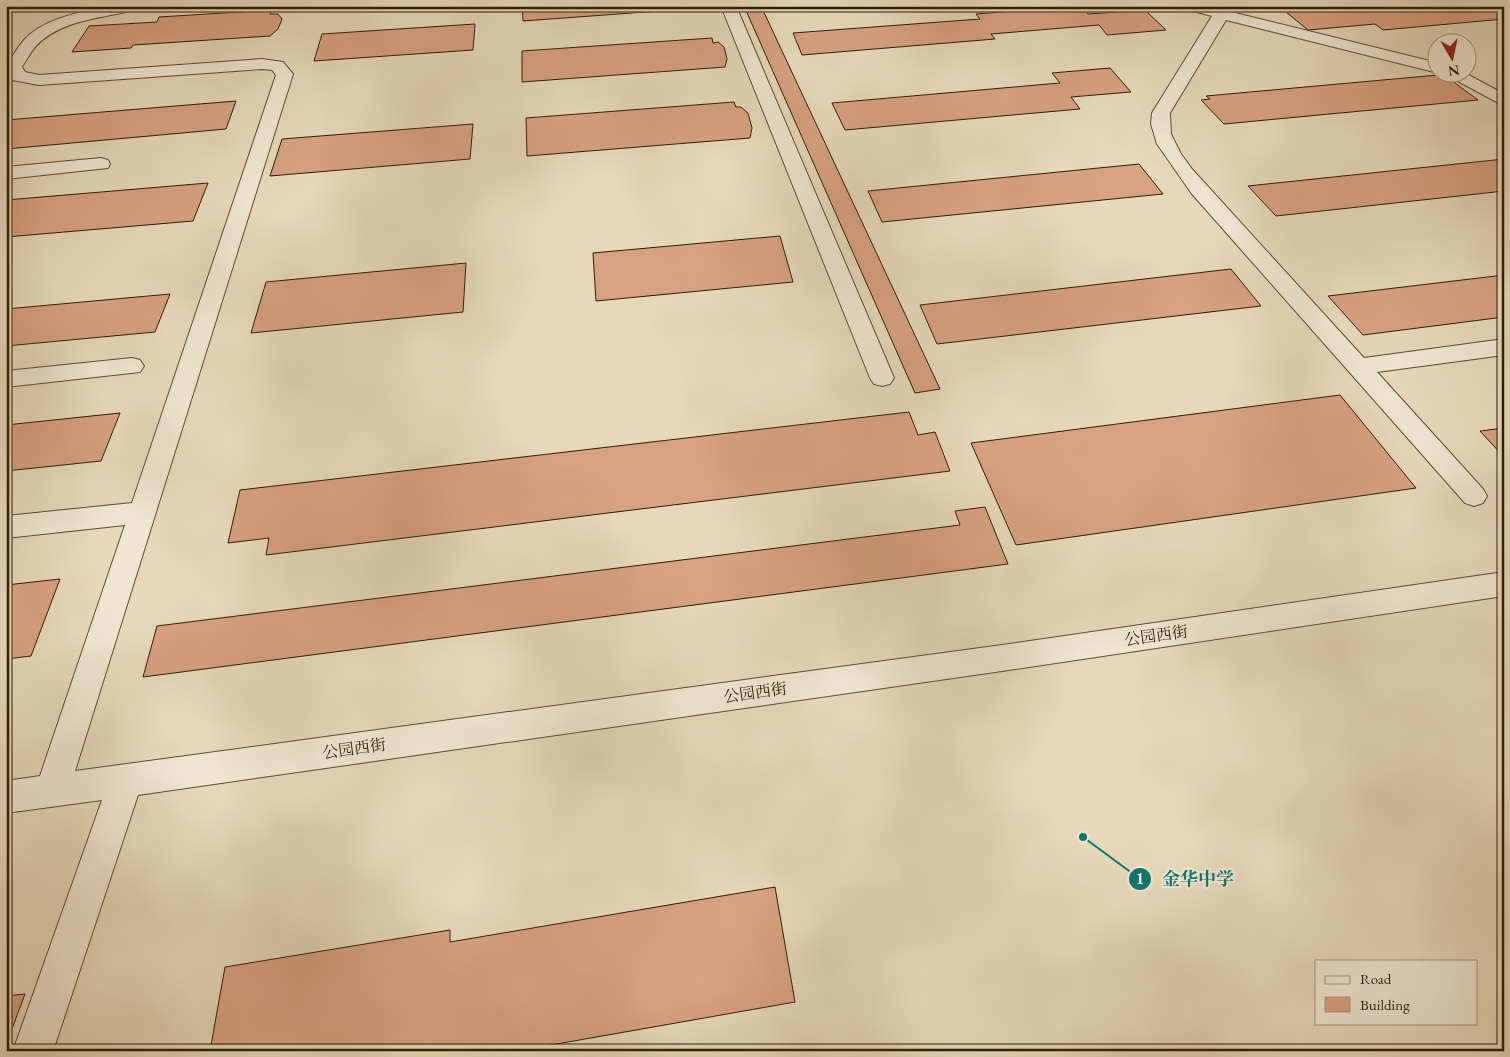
<svg xmlns="http://www.w3.org/2000/svg" width="1510" height="1057" font-family="'EB Garamond','Noto Serif SC',serif">
<rect width="100%" height="100%" fill="#e6d9ba"/>
<filter id="stains"><feTurbulence type="fractalNoise" baseFrequency=".004" numOctaves="4"/><feColorMatrix values="0 0 0 0 .2 0 0 0 0 .09 0 0 0 0 .02 0 0 0 .5 -.17"/></filter>
<radialGradient id="worn" r=".72"><stop offset=".6" stop-color="#630" stop-opacity="0"/><stop offset="1" stop-color="#630" stop-opacity=".3"/></radialGradient>
<g fill="#d8a181" stroke="#301d06">
<polygon points="522,6 700,6 700,8 523,21"/>
<polygon points="744,6 761,6 940,389 915,393"/>
<polygon points="1076,6 1081,6 1088,14 1145,10 1166,30 1107,35 1099,25 991,34 995,39 802,55 793,33 980,19 976,14"/>
<polygon points="1302,6 1353,6 1358,10 1404,6 1504,6 1504,19 1383,30 1375,24 1308,30 1281,8"/>
<polygon points="272,10 270,14 278,14 282,19 278,29 270,36 133,45 131,48 72,52 89,26 157,22 159,17"/>
<polygon points="475,24 473,50 314,61 322,34"/>
<polygon points="712,38 713,43 718,42 724,47 727,59 725,67 522,82 522,51"/>
<polygon points="1110,68 1131,92 1071,97 1080,109 845,130 832,103 1060,83 1052,73"/>
<polygon points="1438,75 1442,78 1447,77 1478,100 1224,124 1201,100 1210,99 1206,96"/>
<polygon points="236,101 226,129 6,149 6,120"/>
<polygon points="734,102 736,107 741,107 748,113 752,128 750,138 527,156 526,118"/>
<polygon points="473,124 470,159 270,176 282,139"/>
<polygon points="1504,159 1504,191 1276,216 1248,186"/>
<polygon points="1139,164 1163,194 882,222 868,191"/>
<polygon points="208,183 193,221 6,237 6,200"/>
<polygon points="780,236 793,282 596,301 593,253"/>
<polygon points="466,263 463,312 251,333 266,282"/>
<polygon points="1231,269 1261,306 937,344 920,305"/>
<polygon points="1504,275 1504,317 1363,335 1328,296"/>
<polygon points="170,294 155,332 6,346 6,309"/>
<polygon points="1340,395 1416,488 1016,545 971,443"/>
<polygon points="909,412 918,435 935,432 950,471 266,555 269,538 228,543 240,490"/>
<polygon points="120,413 101,461 6,471 6,425"/>
<polygon points="1504,428 1504,457 1480,431"/>
<polygon points="985,507 1008,564 143,677 157,626 960,525 955,511"/>
<polygon points="60,579 31,656 6,659 6,585"/>
<polygon points="775,887 795,1002 517,1051 210,1051 225,967 450,930 450,942"/>
<polygon points="25,994 6,1045 6,996"/>
</g>
<g fill="none" stroke-linecap="round" stroke-linejoin="round">
<g stroke="#5e4c33" stroke-width="2">
<g id="minor">
<path d="M110,6H141L139,9C105,18 60,19 35,47C30,53 26,61 22,67L25,72L39,75L262,59L283,62L293,74L75,771L1002,645L1504,572V596L1002,671L138,795L53,1051H13L102,800L6,813V781L40,776L125,525L6,538V516L132,503L276,75L272,70L262,69L39,85L12,80L6,66C12,58 17,48 24,40C44,18 81,12 110,6Z"/>
<polygon points="721,6 736,6 894,378 890,384 882,386 874,384 870,378"/>
<polygon points="1183,6 1218,8 1220,6 1235,6 1231,12 1438,63 1438,72 1440,72 1438,73 1226,20 1170,113 1171,134 1181,154 1192,169 1364,358 1504,339 1504,355 1377,372 1483,489 1487,496 1483,503 1474,506 1465,503 1192,194 1157,144 1151,124 1152,113 1212,16 1185,9"/>
<polygon points="1441,72 1463,72 1504,94 1504,106"/>
<polygon points="101,158 108,160 110,164 108,168 6,179 6,167"/>
<polygon points="132,358 140,360 144,366 140,372 6,387 6,371"/>
</g>
</g>
<use href="#minor" fill="#efe6d2" fill-rule="evenodd"/>
</g>
<g text-anchor="middle" stroke-width="4" stroke-linejoin="round" paint-order="stroke">
<g font-size="16" fill="#301d06" stroke="#efe6d2">
<text transform="translate(1156 635) rotate(-8)" y="6">公园西街</text>
<text transform="translate(755 692) rotate(-8)" y="6">公园西街</text>
<text transform="translate(354 748) rotate(-8)" y="6">公园西街</text>
</g>
</g>
<path fill="none" stroke="#0f766e" stroke-width="2" d="M1083 837L1140 879"/>
<g fill="#0f766e" stroke="#efe6d2" stroke-width="2">
<circle cx="1083" cy="837" r="5"/>
<circle cx="1140" cy="879" r="12"/>
</g>
<g font-size="15" text-anchor="middle" font-weight="bold" fill="#fff">
<text x="1140" y="884">1</text>
</g>
<g font-size="18" text-anchor="middle" font-weight="bold" fill="#0f766e" stroke="#efe6d2" stroke-width="4" stroke-linejoin="round" paint-order="stroke">
<text x="1198" y="885">金华中学</text>
</g>
<rect width="1510" height="1057" fill="none" stroke="#e6d9ba" stroke-width="25"/>
<rect x="8" y="8" width="1495" height="1042" fill="none" stroke="#301d06" stroke-width="2.5"/>
<rect x="12" y="12" width="1485" height="1032" fill="none" stroke="#301d06"/>
<rect x="1315" y="960" width="162" height="65" fill="#efe6d2" stroke="#a39680"/>
<rect x="1325" y="976" width="25" height="8" fill="#efe6d2" stroke="#a39680"/>
<text x="1360" y="984" font-size="15" fill="#301d06">Road</text>
<rect x="1325" y="997" width="25" height="15" fill="#d8a181" stroke="#a39680"/>
<text x="1360" y="1010" font-size="15" fill="#301d06">Building</text>
<g transform="translate(1452 58) rotate(171)"><circle r="24" fill="#efe6d2" stroke="#a39680"/>
<path d="M0-4L9 19L0 12L-9 19Z" fill="#8f2418"/>
<text y="-8" font-size="14" font-weight="bold" text-anchor="middle" fill="#301d06">N</text>
</g>
<rect width="100%" height="100%" filter="url(#stains)"/>
<rect width="100%" height="100%" fill="url(#worn)"/>
</svg>
